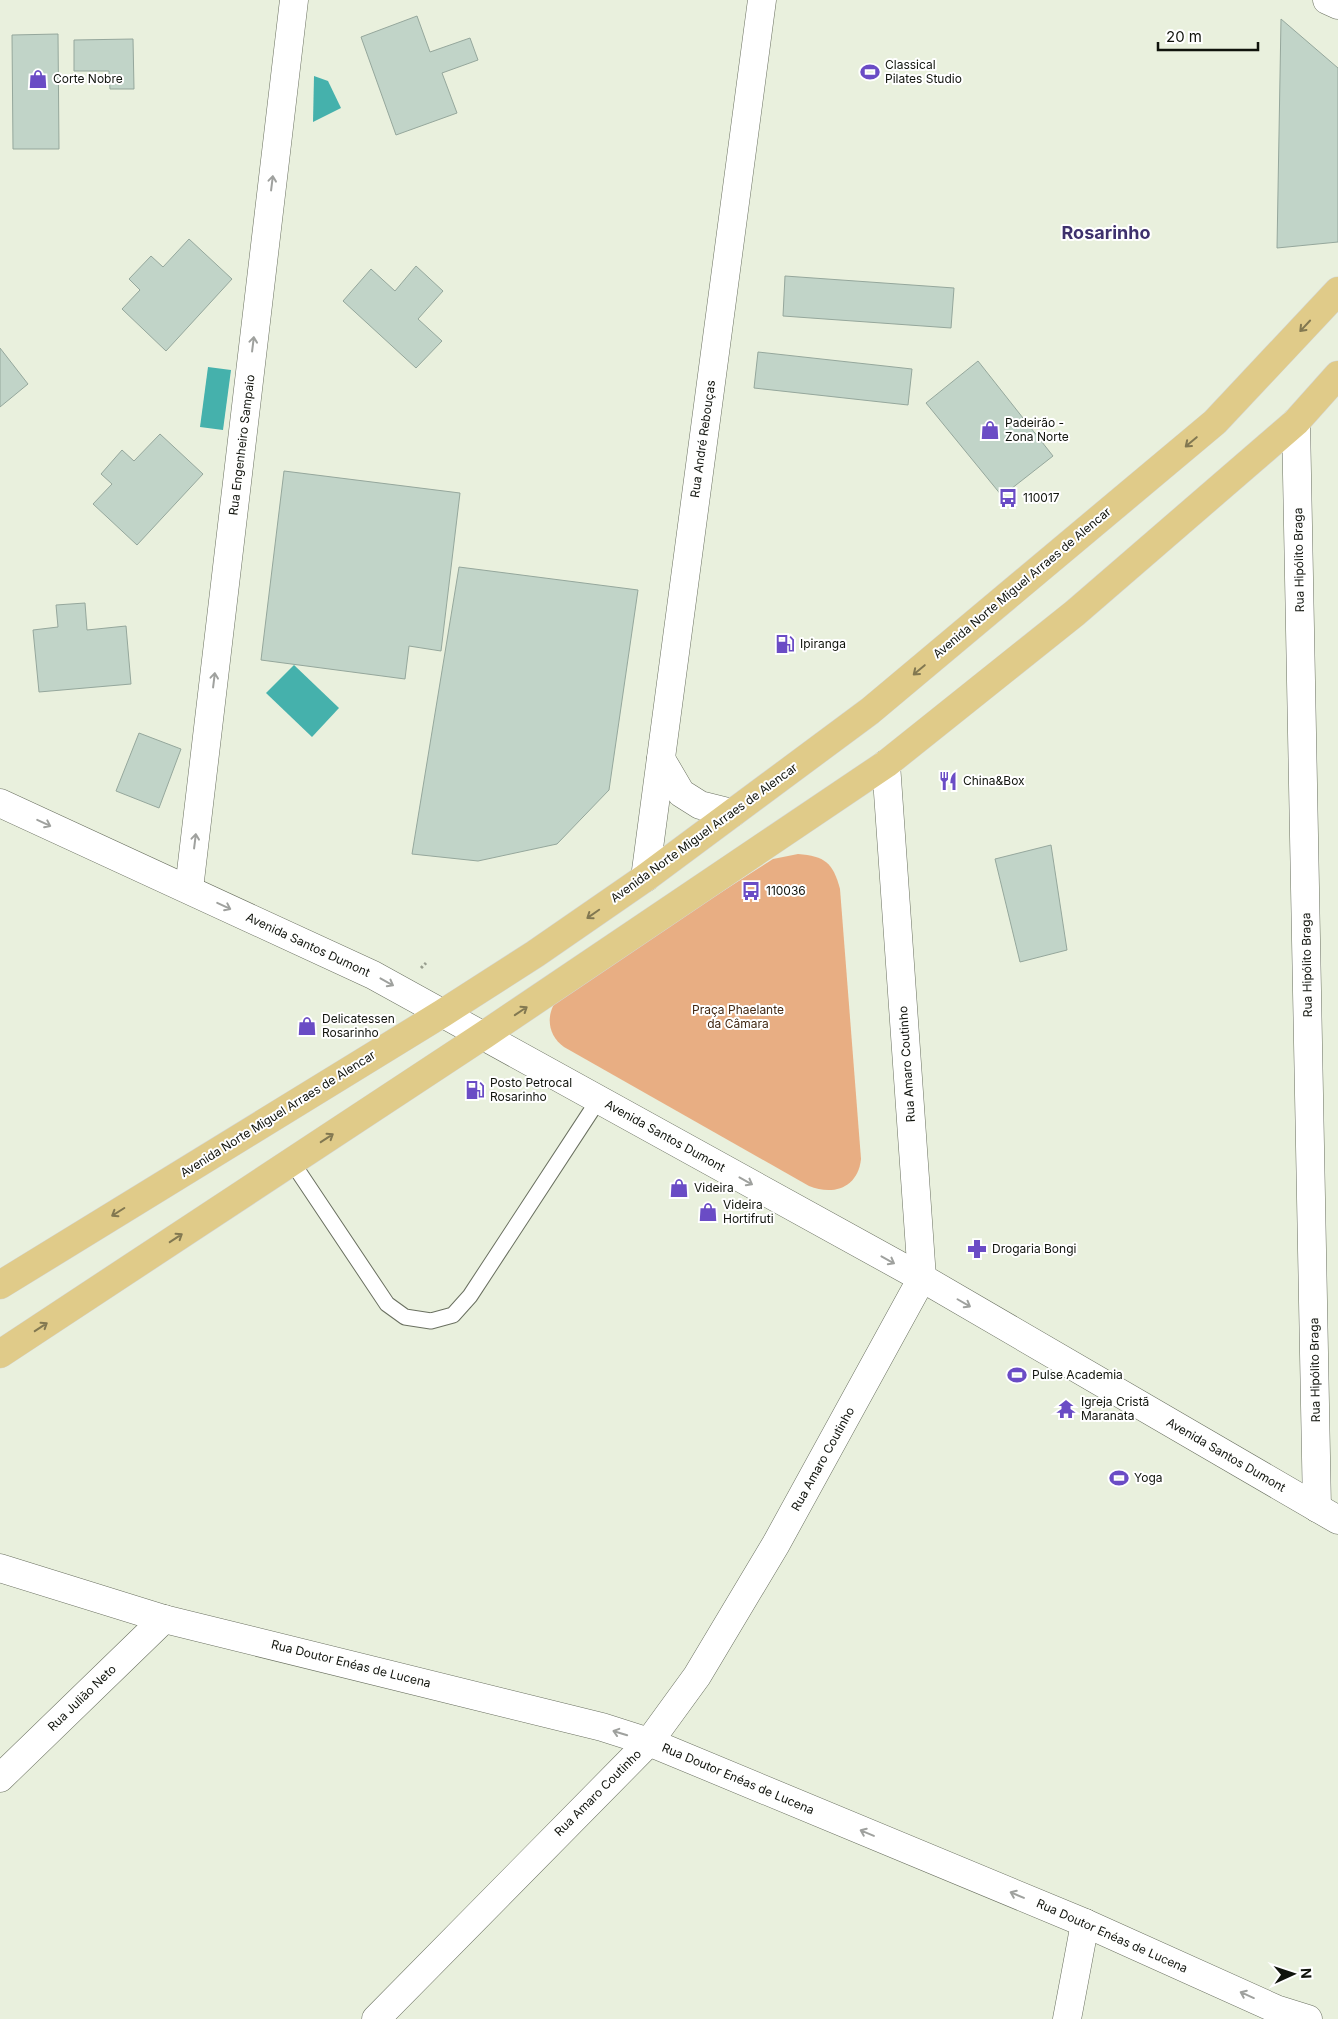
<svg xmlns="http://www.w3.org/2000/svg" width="1338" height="2019" font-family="Inter,sans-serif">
<rect width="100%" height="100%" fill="#e9f0dd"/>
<path fill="#e8ae83" d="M798,854C825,856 833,863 840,889L861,1159C858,1188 833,1196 809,1186L564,1047C546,1034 545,1011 561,995L773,859Z"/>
<g fill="#45b1ac">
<polygon points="314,76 328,81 341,108 313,122"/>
<polygon points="208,367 231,370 223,430 200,427"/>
<polygon points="294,665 339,708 312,737 266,693"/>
</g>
<g fill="#c1d4c8" stroke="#95a79c">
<polygon points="417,16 430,52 470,38 478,60 442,73 457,113 396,135 361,37"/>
<polygon points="1281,19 1338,68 1338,242 1277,248"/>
<polygon points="58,34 59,149 13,149 12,35"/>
<polygon points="133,39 134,89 110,89 109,71 74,71 74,40"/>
<polygon points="189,239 232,279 166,351 122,309 140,290 129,279 151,256 163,267"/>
<polygon points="416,266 443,291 418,319 442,341 416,368 343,301 371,269 395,291"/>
<polygon points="785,276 954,288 951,328 783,316"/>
<polygon points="0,348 28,384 0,407"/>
<polygon points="758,352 912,369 908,405 754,388"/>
<polygon points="978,361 1053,456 1002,496 926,403"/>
<polygon points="160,434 203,474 137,545 93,504 112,484 101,474 122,450 134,461"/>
<polygon points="284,471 460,493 441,651 409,646 405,679 261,660"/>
<polygon points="459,567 638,590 609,790 557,844 478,861 412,854"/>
<polygon points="85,603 87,630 126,626 131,684 39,692 33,630 58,627 56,605"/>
<polygon points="139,733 181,749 159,808 116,791"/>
<polygon points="1051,845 1067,950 1020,962 995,859"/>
</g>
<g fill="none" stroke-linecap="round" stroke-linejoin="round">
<g stroke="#6a7060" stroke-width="17">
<polyline id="service" points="292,1162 387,1304 405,1317 431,1321 453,1315 470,1296 599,1099"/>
</g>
<g stroke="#6a7060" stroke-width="29">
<g id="minor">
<polyline points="1296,422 1317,1508"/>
<polyline points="661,759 681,793 700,805 732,813"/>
<polyline points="645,878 762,0"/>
<polyline points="189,889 294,0"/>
<polyline points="0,1568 164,1619 602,1727 649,1742 1085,1923 1276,2009 1308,2019"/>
<polyline points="0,1778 164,1619"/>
<polyline points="376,2019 649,1742 697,1676 776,1544 922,1278 886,764"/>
<polyline points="1067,2019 1085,1923"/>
</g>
</g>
<g stroke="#6a7060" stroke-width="29">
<g id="tertiary">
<polyline points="1327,0 1338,5"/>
<polyline points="0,803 373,975 922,1278 1338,1520"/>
</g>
</g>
<g stroke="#d4d5d3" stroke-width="29">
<g id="primary">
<polyline points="0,1285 443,1013 535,954 645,878 870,711 1215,422 1338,291"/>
<polyline points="0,1354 484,1035 886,764 1075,613 1296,422 1338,375"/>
</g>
</g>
<polyline stroke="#989e8f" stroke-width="3" stroke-dasharray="2.5 2.5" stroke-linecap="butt" points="421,968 426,963"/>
<use href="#service" stroke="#fff" stroke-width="15"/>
<use href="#minor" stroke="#fff" stroke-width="28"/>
<use href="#tertiary" stroke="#fff" stroke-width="28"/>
<use href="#primary" stroke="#e0cb89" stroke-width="28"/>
</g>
<defs><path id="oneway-shaft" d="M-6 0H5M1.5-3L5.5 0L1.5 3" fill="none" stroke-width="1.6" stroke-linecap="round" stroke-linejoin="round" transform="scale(1.25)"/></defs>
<g stroke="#9fa19e">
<use href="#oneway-shaft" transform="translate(272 183) rotate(-83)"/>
<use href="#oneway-shaft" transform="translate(253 344) rotate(-83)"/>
<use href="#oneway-shaft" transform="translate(214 680) rotate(-83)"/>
<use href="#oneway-shaft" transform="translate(44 823) rotate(25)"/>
<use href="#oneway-shaft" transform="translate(195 841) rotate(-83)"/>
<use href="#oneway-shaft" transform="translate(224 906) rotate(25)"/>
<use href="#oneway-shaft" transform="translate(387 982) rotate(29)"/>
<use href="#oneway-shaft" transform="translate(746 1181) rotate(29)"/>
<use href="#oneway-shaft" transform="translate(888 1260) rotate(29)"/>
<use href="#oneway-shaft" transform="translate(964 1303) rotate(30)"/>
<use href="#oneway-shaft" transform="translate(620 1733) rotate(-163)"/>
<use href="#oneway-shaft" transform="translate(867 1833) rotate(-157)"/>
<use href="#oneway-shaft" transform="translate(1017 1895) rotate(-157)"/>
<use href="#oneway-shaft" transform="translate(1247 1995) rotate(-156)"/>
</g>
<g stroke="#827851">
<use href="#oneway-shaft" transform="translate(1305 326) rotate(133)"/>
<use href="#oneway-shaft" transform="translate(1191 442) rotate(140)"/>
<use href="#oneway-shaft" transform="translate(919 670) rotate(140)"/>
<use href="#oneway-shaft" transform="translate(593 914) rotate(145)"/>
<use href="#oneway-shaft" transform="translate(521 1011) rotate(-34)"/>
<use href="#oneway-shaft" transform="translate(327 1138) rotate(-33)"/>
<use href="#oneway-shaft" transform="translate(118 1212) rotate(148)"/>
<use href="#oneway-shaft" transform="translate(176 1238) rotate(-33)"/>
<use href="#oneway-shaft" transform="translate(41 1327) rotate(-33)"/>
</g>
<defs>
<g id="stadium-bare" transform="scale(1.5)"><path d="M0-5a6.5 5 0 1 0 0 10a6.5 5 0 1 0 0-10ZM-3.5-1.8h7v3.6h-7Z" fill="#6a4cc5" stroke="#fff" stroke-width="2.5" paint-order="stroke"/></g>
<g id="shop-bare" transform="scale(1.5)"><path d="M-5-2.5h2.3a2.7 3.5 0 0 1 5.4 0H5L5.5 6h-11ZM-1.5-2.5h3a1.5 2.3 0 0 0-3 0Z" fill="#6a4cc5" stroke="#fff" stroke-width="2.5" paint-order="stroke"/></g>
<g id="bus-bare" transform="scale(1.5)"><path d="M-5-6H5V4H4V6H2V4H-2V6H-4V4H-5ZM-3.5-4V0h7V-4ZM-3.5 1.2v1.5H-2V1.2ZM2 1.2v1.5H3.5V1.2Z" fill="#6a4cc5" stroke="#fff" stroke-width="2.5" paint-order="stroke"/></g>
<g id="fuel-bare" transform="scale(1.5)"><path d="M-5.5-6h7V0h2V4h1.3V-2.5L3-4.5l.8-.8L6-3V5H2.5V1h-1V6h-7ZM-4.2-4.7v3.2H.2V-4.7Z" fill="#6a4cc5" stroke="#fff" stroke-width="2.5" paint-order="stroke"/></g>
<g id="restaurant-bare" transform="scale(1.5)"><path d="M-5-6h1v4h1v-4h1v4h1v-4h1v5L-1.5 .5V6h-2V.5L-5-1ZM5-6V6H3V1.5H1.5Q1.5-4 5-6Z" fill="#6a4cc5" stroke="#fff" stroke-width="2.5" paint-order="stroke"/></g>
<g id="pharmacy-bare" transform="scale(1.5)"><path d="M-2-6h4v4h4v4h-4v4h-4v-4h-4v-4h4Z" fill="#6a4cc5" stroke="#fff" stroke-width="2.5" paint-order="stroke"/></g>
<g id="temple-bare" transform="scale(1.5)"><path d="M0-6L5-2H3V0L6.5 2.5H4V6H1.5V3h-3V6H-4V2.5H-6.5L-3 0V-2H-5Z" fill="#6a4cc5" stroke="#fff" stroke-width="2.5" paint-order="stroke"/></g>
</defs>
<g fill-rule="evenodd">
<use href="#stadium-bare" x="870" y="72"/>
<use href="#shop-bare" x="38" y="79"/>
<use href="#shop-bare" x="990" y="430"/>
<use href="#bus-bare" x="1008" y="498"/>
<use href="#fuel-bare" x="785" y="644"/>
<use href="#restaurant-bare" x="948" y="781"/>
<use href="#bus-bare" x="751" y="891"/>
<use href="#shop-bare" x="307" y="1026"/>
<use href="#fuel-bare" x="475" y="1090"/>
<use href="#shop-bare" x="679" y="1188"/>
<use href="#shop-bare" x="708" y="1212"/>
<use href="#pharmacy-bare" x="977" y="1249"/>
<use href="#stadium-bare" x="1017" y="1375"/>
<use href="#temple-bare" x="1066" y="1409"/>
<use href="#stadium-bare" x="1119" y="1478"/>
</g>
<g text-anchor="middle" stroke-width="4" stroke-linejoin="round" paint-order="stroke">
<g font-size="12" fill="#10130c" stroke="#fff" text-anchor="start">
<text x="885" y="69">Classical<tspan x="885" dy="14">Pilates Studio</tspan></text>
<text x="53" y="83">Corte Nobre</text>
<text x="1005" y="427">Padeirão -<tspan x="1005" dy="14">Zona Norte</tspan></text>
<text x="1023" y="502">110017</text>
<text x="800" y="648">Ipiranga</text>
<text x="963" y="785">China&amp;Box</text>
<text x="766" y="895">110036</text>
<text x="322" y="1023">Delicatessen<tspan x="322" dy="14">Rosarinho</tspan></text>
<text x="490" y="1087">Posto Petrocal<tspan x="490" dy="14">Rosarinho</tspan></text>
<text x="694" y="1192">Videira</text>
<text x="723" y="1209">Videira<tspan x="723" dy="14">Hortifruti</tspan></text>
<text x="992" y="1253">Drogaria Bongi</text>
<text x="1032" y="1379">Pulse Academia</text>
<text x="1081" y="1406">Igreja Cristã<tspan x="1081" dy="14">Maranata</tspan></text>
<text x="1134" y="1482">Yoga</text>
</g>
<g font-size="12" fill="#10130c" stroke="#fff">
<text transform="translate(703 439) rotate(-82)" y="4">Rua André Rebouças</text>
<text transform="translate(242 445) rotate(-83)" y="4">Rua Engenheiro Sampaio</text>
<text transform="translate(1299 560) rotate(-91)" y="4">Rua Hipólito Braga</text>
<text transform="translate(1022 583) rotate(-40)" y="4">Avenida Norte Miguel Arraes de Alencar</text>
<text transform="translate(704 833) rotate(-36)" y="4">Avenida Norte Miguel Arraes de Alencar</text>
<text transform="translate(308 945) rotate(25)" y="4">Avenida Santos Dumont</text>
<text transform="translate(1307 965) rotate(-91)" y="4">Rua Hipólito Braga</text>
<text transform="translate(907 1064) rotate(-94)" y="4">Rua Amaro Coutinho</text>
<text transform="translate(278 1114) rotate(-32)" y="4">Avenida Norte Miguel Arraes de Alencar</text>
<text transform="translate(665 1136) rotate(29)" y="4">Avenida Santos Dumont</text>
<text transform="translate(1315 1370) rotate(-91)" y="4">Rua Hipólito Braga</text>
<text transform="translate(1226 1455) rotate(30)" y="4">Avenida Santos Dumont</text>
<text transform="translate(823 1459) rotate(-61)" y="4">Rua Amaro Coutinho</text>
<text transform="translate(351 1664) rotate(14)" y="4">Rua Doutor Enéas de Lucena</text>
<text transform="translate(82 1698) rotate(-44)" y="4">Rua Julião Neto</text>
<text transform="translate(738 1779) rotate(23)" y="4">Rua Doutor Enéas de Lucena</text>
<text transform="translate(598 1793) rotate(-45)" y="4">Rua Amaro Coutinho</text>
<text transform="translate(1112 1936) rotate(24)" y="4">Rua Doutor Enéas de Lucena</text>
</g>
<g font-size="12" fill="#422813" stroke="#fff">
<text x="738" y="1014">Praça Phaelante<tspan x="738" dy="14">da Câmara</tspan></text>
</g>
<g font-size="18" font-weight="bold" fill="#3e316d" stroke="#fff">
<text x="1106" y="239">Rosarinho</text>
</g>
</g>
<g transform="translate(1293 1974) rotate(87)" stroke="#ffffff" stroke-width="4" paint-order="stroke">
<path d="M0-4L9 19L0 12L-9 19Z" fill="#10130c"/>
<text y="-8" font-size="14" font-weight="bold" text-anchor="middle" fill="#10130c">N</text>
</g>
<path d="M1158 42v8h100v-8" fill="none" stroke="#10130c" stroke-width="2.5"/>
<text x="1166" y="42" font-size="15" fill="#10130c" stroke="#ffffff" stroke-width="4" paint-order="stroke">20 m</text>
</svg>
